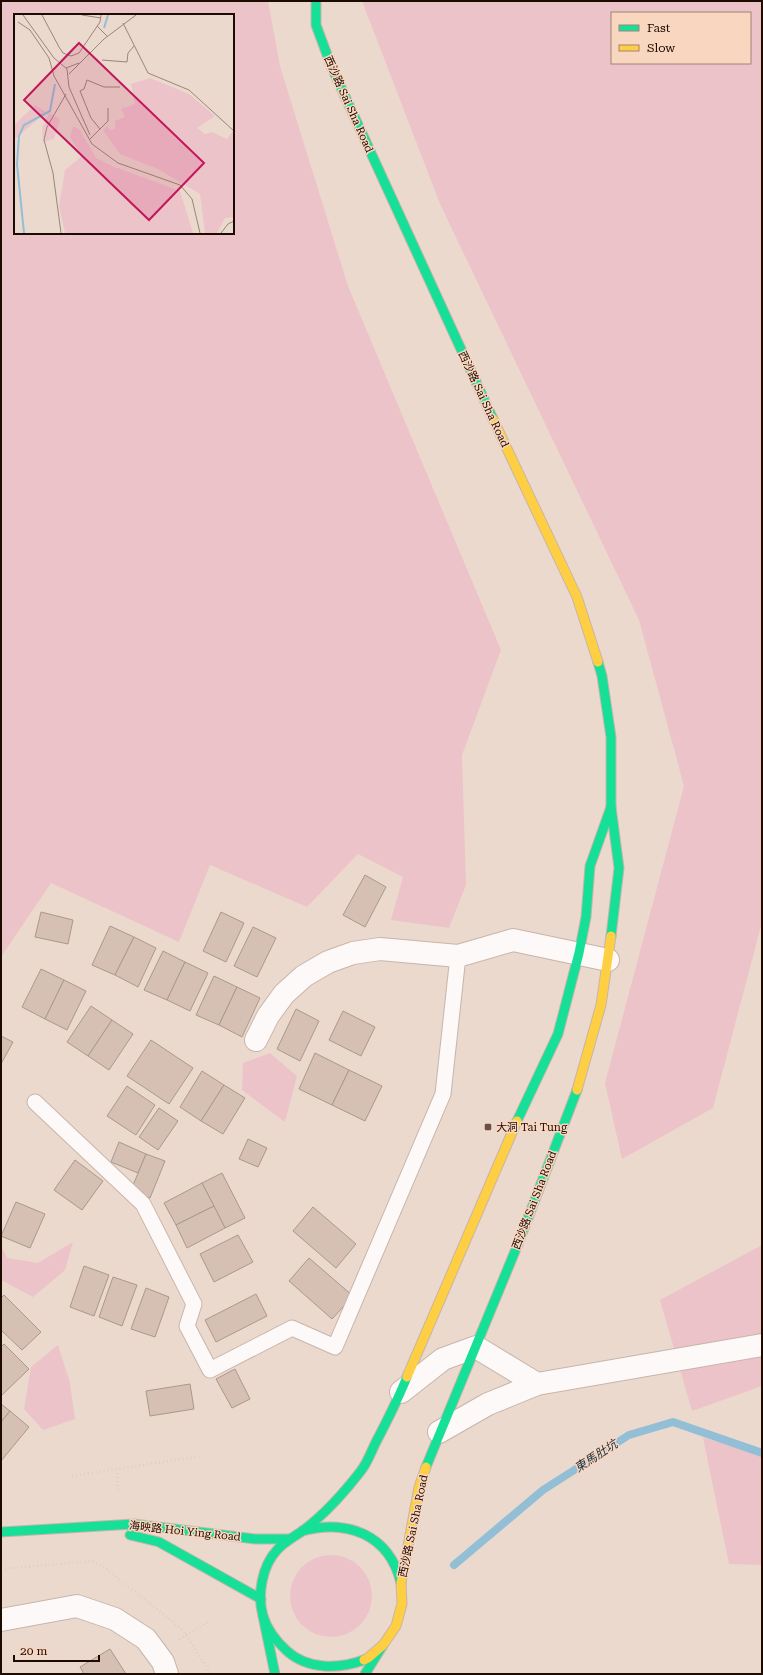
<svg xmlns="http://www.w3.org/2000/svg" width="763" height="1675" font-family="'Roboto Serif','Noto Sans TC',serif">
<rect width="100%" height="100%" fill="#ecd9cd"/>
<g fill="#edc3ca" fill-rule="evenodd">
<path d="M1,1H268L280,66L348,286L501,650L462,755L466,885L449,928L391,920L403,877L358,854L307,907L210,865L179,942L51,883L1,957ZM15,15H233V233H15Z"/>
<path d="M362,1H762V922L713,1108L622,1159L605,1083L684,786L639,620L440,204ZM612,13H750V63H612Z"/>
<polygon points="270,1053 297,1076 285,1122 242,1090 243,1063"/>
<polygon points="73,1242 65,1270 33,1297 1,1280 1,1245 7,1258 38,1263"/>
<polygon points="762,1245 762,1386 692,1411 660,1300"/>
<polygon points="58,1345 70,1383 75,1419 43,1430 24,1409 31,1367"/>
<polygon points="703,1438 762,1451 762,1565 729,1564"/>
<circle cx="331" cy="1596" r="41"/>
</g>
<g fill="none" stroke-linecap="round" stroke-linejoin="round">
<polyline stroke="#92bed6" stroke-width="8" points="454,1565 543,1490 629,1435 673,1422 762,1453"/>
</g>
<g fill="#d5c0b3" stroke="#ab988c">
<polygon points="365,875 386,887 365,927 343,915"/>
<polygon points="41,912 73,920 68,944 35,937"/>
<polygon points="221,912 244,923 226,962 203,951"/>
<polygon points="110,926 134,937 115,975 92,965"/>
<polygon points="253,927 276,938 257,977 234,966"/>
<polygon points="134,937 156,948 138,987 115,975"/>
<polygon points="163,951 185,962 167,1000 144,990"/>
<polygon points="185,962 208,973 190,1011 167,1000"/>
<polygon points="41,969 64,980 45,1019 22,1007"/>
<polygon points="214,976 237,987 219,1025 196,1015"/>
<polygon points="64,980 86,991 67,1030 45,1019"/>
<polygon points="237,987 260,998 242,1037 219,1025"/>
<polygon points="91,1006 112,1020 88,1056 67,1042"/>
<polygon points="296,1009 319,1021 300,1061 277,1049"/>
<polygon points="343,1011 375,1027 361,1056 329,1040"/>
<polygon points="112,1020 133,1034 109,1070 88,1056"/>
<polygon points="1,1036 13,1042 1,1064"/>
<polygon points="151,1040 193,1068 169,1104 127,1076"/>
<polygon points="315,1053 349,1070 332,1105 299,1089"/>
<polygon points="349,1070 382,1086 365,1121 332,1105"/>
<polygon points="202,1071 224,1085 201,1121 180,1107"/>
<polygon points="224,1085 245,1098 223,1134 201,1121"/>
<polygon points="127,1086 155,1105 136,1135 107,1116"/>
<polygon points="159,1108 178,1121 158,1150 139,1137"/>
<polygon points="248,1139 267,1148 258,1167 239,1159"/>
<polygon points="119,1142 146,1154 138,1173 111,1162"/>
<polygon points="146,1154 165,1161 150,1198 131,1190"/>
<polygon points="75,1160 103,1181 82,1210 54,1190"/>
<polygon points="222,1173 245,1218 225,1228 202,1183"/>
<polygon points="202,1183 214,1206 176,1225 164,1203"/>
<polygon points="16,1202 45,1214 30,1248 1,1236"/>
<polygon points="214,1206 225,1228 187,1248 176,1225"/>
<polygon points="313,1207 356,1244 336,1268 293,1231"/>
<polygon points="238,1235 253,1262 214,1282 200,1254"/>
<polygon points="309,1258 353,1296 332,1319 289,1281"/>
<polygon points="84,1266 109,1275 94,1316 70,1307"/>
<polygon points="113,1277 137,1285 122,1326 99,1317"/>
<polygon points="146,1288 169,1297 155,1337 131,1329"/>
<polygon points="256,1294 267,1316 216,1342 205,1320"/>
<polygon points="4,1295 41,1332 22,1350 1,1330 1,1298"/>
<polygon points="4,1344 29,1369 1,1396 1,1347"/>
<polygon points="235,1369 250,1399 232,1408 216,1379"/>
<polygon points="190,1384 194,1409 150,1416 146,1391"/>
<polygon points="1,1404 10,1411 1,1422"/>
<polygon points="10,1411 29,1427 1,1461 1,1422"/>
<polygon points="110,1649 126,1674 84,1674 80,1667"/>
</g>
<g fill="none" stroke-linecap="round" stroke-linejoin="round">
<g stroke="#c8b5a9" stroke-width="17">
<polyline id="lane" points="35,1102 143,1204 194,1304 187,1326 210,1370 292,1328 335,1347 443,1094 458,956"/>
</g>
<g stroke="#c8b5a9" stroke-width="24">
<g id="street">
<polyline points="256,1040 268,1016 284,994 304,976 328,962 353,953 380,949 458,956 513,940 608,960"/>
<polyline points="401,1392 443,1359 476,1347 537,1384"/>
<polyline points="439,1432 488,1404 537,1384 762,1345"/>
<polyline points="1,1620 77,1606 115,1619 146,1639 163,1662 167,1674"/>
</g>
</g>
<g stroke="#c8b5a9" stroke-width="11">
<g id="fast">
<polyline points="316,1 316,25 332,68 493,419"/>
<polyline points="598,662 602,676 611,737 611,807 619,868 611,936"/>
<polyline points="517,1121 558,1034 579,953 586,917 590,866 611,807"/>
<polyline points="426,1467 518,1244 577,1090"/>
<path d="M302,1531C347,1519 389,1534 401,1583"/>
<polyline points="1,1532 134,1524 255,1539 289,1539"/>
<polyline points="130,1535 159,1542 261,1599"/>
<polyline points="263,1616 275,1674"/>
<path d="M364,1660C339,1669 308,1670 287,1651C277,1642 267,1629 263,1616C257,1595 262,1566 277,1550C284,1542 292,1538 301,1532C323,1516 343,1494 360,1472C367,1464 371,1452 376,1442C387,1421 398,1399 407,1377"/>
<polyline points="365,1674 383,1645"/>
</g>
</g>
<g stroke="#c8b5a9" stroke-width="11">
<g id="slow">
<polyline points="493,419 577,597 598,662"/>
<polyline points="577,1090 601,1005 611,936"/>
<polyline points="407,1377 517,1121"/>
<polyline points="364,1660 368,1658 383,1645 396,1626 402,1604 401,1583 419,1487 426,1467"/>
</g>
</g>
<g stroke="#d7d0cd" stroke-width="2.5" stroke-dasharray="1 3" stroke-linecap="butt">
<polyline points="117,1469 118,1492"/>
<polyline points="72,1476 201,1456"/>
<polyline points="1,1569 92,1561 104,1567 183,1630 211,1674"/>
<polyline points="179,1639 208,1622"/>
</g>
<use href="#lane" stroke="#fcf9f8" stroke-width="15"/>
<use href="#street" stroke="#fcf9f8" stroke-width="22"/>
<use href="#fast" stroke="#16e098" stroke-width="9"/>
<use href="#slow" stroke="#ffcf43" stroke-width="9"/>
</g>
<rect fill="#655248" stroke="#f9d6c0" stroke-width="1.5" x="484" y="1123" width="8" height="8" rx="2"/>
<g text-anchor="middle" stroke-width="3" stroke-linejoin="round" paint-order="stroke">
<g font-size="11" fill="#1d0a01" stroke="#f9d6c0">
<text transform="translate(349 104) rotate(66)" y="4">西沙路 Sai Sha Road</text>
<text transform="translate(484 399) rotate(65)" y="4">西沙路 Sai Sha Road</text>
<text transform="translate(534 1200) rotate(-69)" y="4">西沙路 Sai Sha Road</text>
<text transform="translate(413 1526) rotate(-78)" y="4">西沙路 Sai Sha Road</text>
<text transform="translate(185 1531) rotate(6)" y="4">海映路 Hoi Ying Road</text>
</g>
<g font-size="11" fill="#1d0a01" stroke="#f9d6c0" text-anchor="start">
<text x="496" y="1131">大洞 Tai Tung</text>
</g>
<g font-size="12" font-style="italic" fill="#103041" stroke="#f9d6c0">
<text transform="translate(596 1456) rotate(-33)" y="4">東馬肚坑</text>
</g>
</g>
<g transform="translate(14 14)">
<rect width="220" height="220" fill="#ecd9cd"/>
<path d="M136,64L175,80L201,102L183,114L191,120L198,118L213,125L219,117L220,119V203L211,204L203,219H191L186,180L144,155L106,140L89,116L93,112L96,116L101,115V107L111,103L107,95L121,90L117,70ZM21,91L32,98L0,126V111ZM35,99L46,105L40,125L29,128L28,114ZM59,112L66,116L82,144L98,152L166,177L179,219H51L45,192L51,156L68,142L56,123Z" fill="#edc3ca"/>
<path fill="none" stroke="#92bed6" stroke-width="2" d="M90,14L94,1M10,219L3,150L5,122L10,111L36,97L41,70"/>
<path fill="none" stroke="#99867b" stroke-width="1" d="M9,1L40,44L53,55L55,73L76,121M28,1L45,33L49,39L57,42L65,39L86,8L87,1M68,1L87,4M4,8L16,16L35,44L40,62L78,130L104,149L166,171L178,185L186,219M109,9L134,59L175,76L220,117M83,12L93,22M88,46L113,48L114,39L120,32M52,54L65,49M55,60L90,25L122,1M86,115L77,104L66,77L70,75L73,66L90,73H106M75,126L94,107V94M47,219L39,159L30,126L33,113L52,80M207,219L214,210L220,207"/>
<path fill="#c2185b" fill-opacity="0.15" stroke="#c2185b" stroke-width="2" d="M65,29L190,149L135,206L10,86Z"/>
<rect width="220" height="220" fill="none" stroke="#1d0a01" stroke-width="2"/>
</g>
<rect width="763" height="1675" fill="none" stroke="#1d0a01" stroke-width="4"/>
<rect x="611" y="12" width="140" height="52" fill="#f9d6c0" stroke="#a18474"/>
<rect x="619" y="25" width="20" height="6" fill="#16e098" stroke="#a18474"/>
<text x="647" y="32" font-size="12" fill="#1d0a01">Fast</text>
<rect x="619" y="45" width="20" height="6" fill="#ffcf43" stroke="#a18474"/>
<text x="647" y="52" font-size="12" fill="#1d0a01">Slow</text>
<path d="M14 1655v6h85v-6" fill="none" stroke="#1d0a01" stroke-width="2"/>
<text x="20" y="1655" font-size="12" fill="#1d0a01" stroke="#f9d6c0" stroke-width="3" paint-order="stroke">20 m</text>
</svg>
